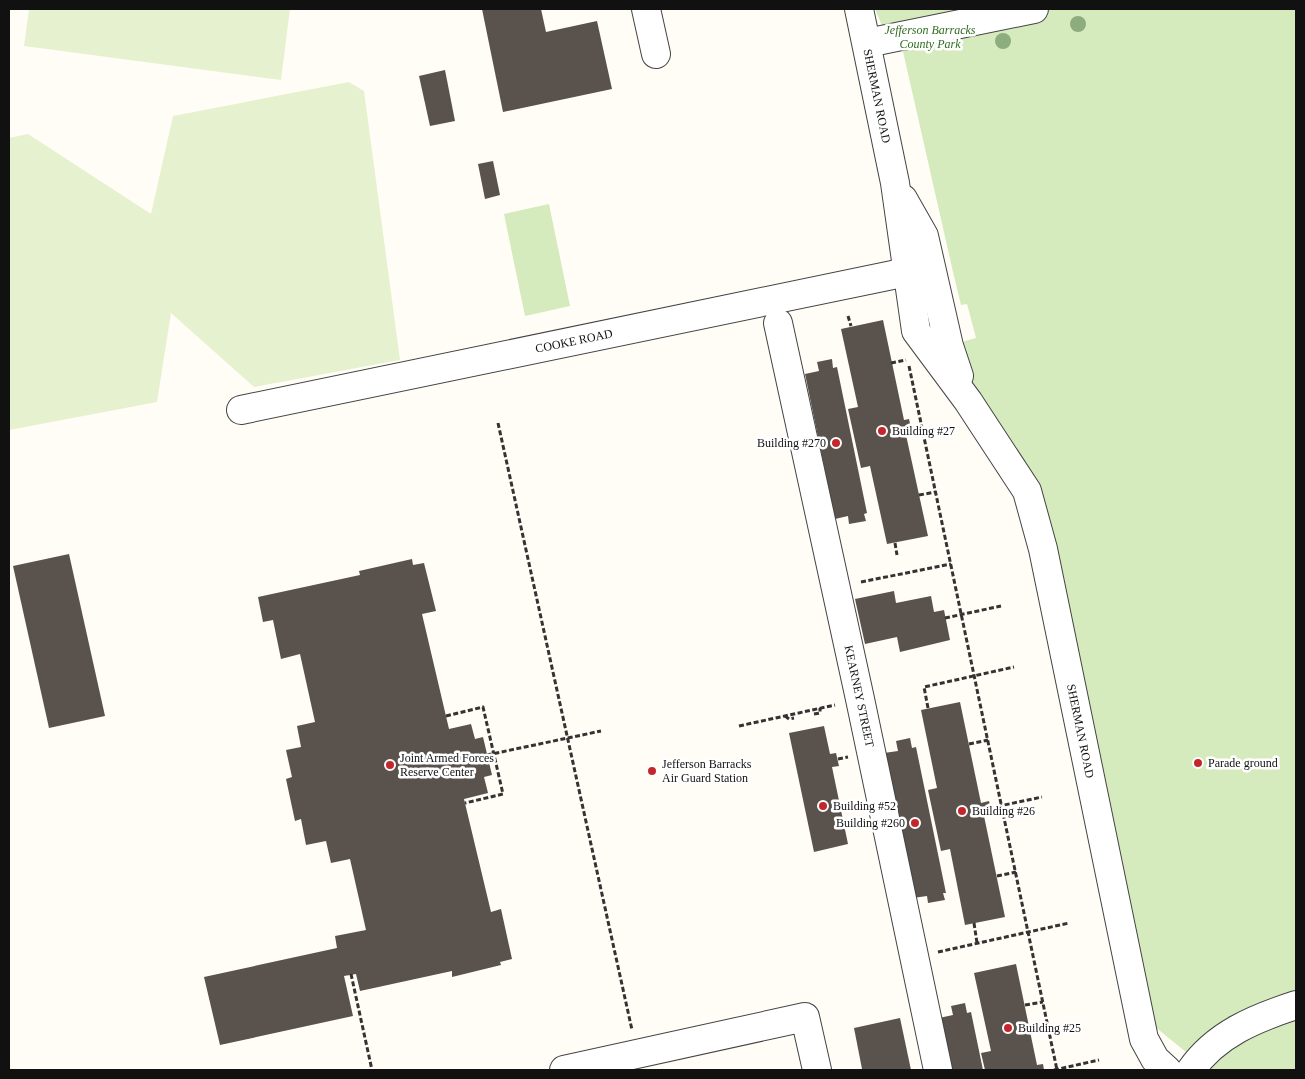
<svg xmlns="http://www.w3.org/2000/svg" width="1305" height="1079" font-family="Georgia,serif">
<rect width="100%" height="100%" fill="#fffdf5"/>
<g fill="#d5ebbd">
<polygon points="875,9 1296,9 1296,1070 1208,1070 1154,1026 1044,499 1036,481 973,388 958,343 976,338 967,304 961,305 953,272 897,25 882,26"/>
<polygon points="549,204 570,306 525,316 504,214"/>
</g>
<g fill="#e6f2cf">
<polygon points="29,9 290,9 281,80 24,46"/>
<polygon points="349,82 364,91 400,360 254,387 171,313 157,402 9,430 9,138 28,134 151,214 173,116"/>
</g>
<g fill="#5a524d">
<polygon points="482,9 541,9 546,32 597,21 612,89 503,112"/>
<polygon points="445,70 455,121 430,126 419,76"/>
<polygon points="493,161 500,195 485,199 478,164"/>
<polygon points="883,320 904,420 909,419 911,428 912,433 906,435 928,536 887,544 870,466 861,468 848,409 858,407 841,329"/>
<polygon points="832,359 833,368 837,367 867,513 864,514 866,521 849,524 848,516 835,519 805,374 819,371 817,362"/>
<polygon points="69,554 105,716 49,728 13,566"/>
<polygon points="412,559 413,565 424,563 436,611 422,614 449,729 471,724 475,739 483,737 492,775 484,777 488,793 464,799 491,912 501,909 512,959 500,962 501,965 452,977 452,971 360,991 356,974 344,976 353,1016 220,1045 204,977 337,948 335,936 366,930 350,859 331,863 326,841 306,845 301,819 295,821 286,779 292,777 286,750 301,747 297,726 315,722 300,654 281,659 273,620 263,622 258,597 360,575 359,571"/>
<polygon points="894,591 896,603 931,596 934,612 944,610 950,640 900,652 897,637 865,644 855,599"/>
<polygon points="960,702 981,803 989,801 992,814 984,816 1005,917 965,925 950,849 941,851 928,790 937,788 921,710"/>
<polygon points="824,726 830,754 836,753 839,766 832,767 848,844 814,852 789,733"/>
<polygon points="910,738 912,748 916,747 946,893 943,893 945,900 928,903 927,896 913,898 884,753 898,751 896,741"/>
<polygon points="1016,964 1037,1065 1043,1064 1044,1070 985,1070 981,1053 991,1051 974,973"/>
<polygon points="965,1003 967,1013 971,1012 983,1070 949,1070 939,1018 953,1015 951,1006"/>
<polygon points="900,1018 911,1070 862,1069 854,1028"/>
</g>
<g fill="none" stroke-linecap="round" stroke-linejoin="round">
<g stroke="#444" stroke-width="30">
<g id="minor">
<polyline points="646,9 656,54"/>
<path id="s1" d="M859,9L895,183L916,331L968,401L1027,491L1043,549L1144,1039L1155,1059L1167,1070"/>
<polyline points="867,43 1034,9"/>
<polyline points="903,199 924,236 949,346 959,376"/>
<path id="s2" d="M778,323L860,699L938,1070"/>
<path id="s3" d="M241,410L907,272"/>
<polyline points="564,1070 805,1017 817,1070"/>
<path d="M1191,1070C1216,1034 1256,1018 1296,1005"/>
</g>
</g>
<g stroke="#333" stroke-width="3" stroke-dasharray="5 2.5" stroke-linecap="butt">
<polyline points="848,316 851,326"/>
<polyline points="891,363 906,360"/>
<polyline points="909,366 1057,1070"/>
<polyline points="498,423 632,1030"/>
<polyline points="911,428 922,426"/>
<polyline points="919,495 936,492"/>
<polyline points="895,543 897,555"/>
<polyline points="861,582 951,564"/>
<polyline points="945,618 1001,606"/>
<polyline points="928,708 924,687 1014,667"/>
<polyline points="814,714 820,713 820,708"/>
<polyline points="446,716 483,707 503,794 465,803"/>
<polyline points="785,716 789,719 794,718"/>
<polyline points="739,726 835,705"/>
<polyline points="969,744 988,740"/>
<polyline points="487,755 601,731"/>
<polyline points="838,759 848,757"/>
<polyline points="990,808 1042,797"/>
<polyline points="997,876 1016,872"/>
<polyline points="974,923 977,943"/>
<polyline points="938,952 1069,923"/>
<polyline points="351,974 372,1070"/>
<polyline points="1025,1005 1043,1002"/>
<polyline points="1054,1070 1099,1060"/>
</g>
<use href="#minor" stroke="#fff" stroke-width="28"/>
</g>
<g fill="#8dad7f">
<circle cx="1078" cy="24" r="8"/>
<circle cx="1003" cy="41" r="8"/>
</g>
<g fill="#c4262e" stroke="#fff" stroke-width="2">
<circle cx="882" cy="431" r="5"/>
<circle cx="836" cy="443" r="5"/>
<circle cx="1198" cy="763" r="5"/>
<circle cx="390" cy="765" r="5"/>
<circle cx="652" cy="771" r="5"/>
<circle cx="823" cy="806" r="5"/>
<circle cx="962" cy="811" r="5"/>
<circle cx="915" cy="823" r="5"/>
<circle cx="1008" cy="1028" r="5"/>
</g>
<g text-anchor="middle" stroke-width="5" stroke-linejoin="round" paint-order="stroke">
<g font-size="12" font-style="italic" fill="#2f6b1f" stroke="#fff">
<text x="930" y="34">Jefferson Barracks<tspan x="930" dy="14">County Park</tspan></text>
</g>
<g font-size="12" fill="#111" stroke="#fff">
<text dy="4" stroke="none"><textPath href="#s1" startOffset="89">SHERMAN ROAD</textPath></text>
<text dy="4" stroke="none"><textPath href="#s3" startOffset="340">COOKE ROAD</textPath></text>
<text dy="4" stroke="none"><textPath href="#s2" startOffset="382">KEARNEY STREET</textPath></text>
<text dy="4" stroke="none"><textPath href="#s1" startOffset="768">SHERMAN ROAD</textPath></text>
</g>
<g font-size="12" fill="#111" stroke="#fff" text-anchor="start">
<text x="892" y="435">Building #27</text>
<text x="826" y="447" text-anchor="end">Building #270</text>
<text x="400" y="762">Joint Armed Forces<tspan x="400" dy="14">Reserve Center</tspan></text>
<text x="1208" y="767">Parade ground</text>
<text x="662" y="768">Jefferson Barracks<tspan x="662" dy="14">Air Guard Station</tspan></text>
<text x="833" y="810">Building #52</text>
<text x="972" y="815">Building #26</text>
<text x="905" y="827" text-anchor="end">Building #260</text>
<text x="1018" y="1032">Building #25</text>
</g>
</g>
<rect width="1305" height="1079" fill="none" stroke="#111111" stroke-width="20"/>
</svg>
